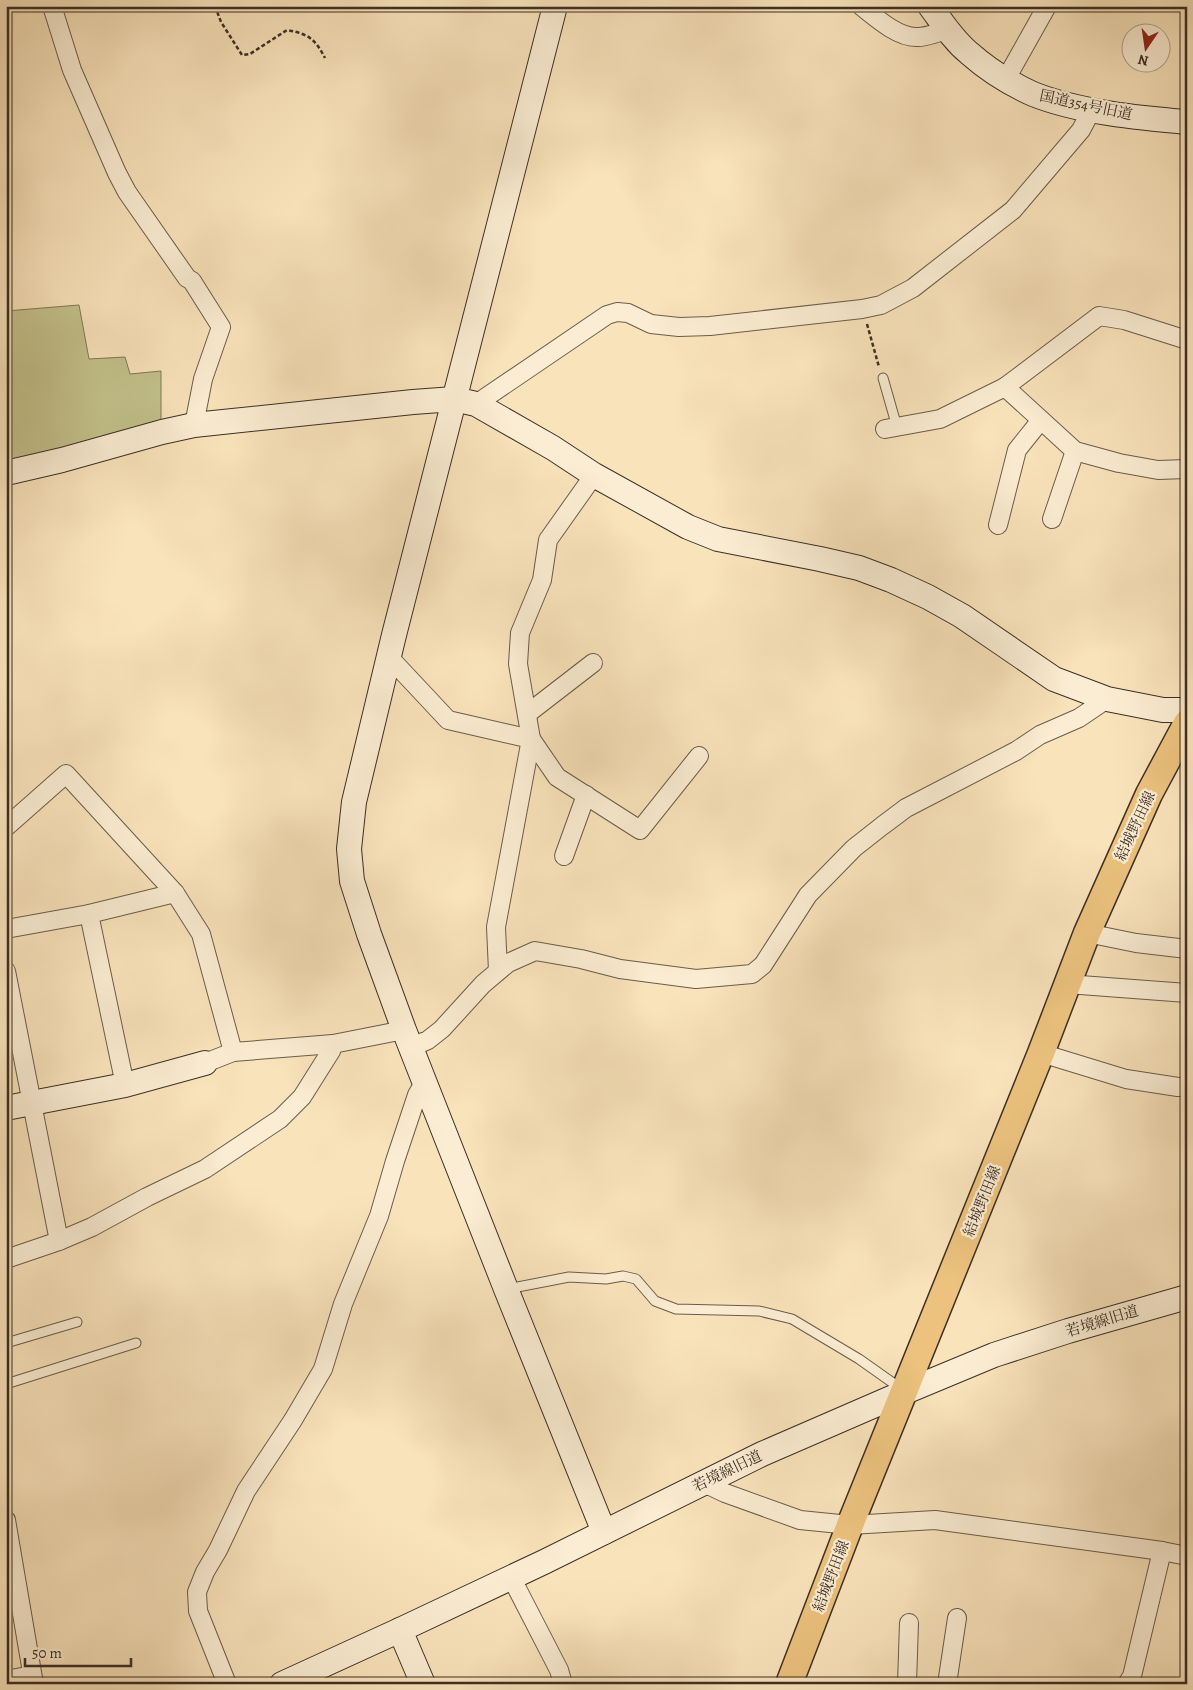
<svg xmlns="http://www.w3.org/2000/svg" width="1193" height="1690" font-family="Alegreya,'Noto Serif JP',serif">
<rect width="100%" height="100%" fill="#f9e3bb"/>
<filter id="stains"><feTurbulence type="fractalNoise" baseFrequency=".004" numOctaves="4"/><feColorMatrix values="0 0 0 0 .2 0 0 0 0 .09 0 0 0 0 .02 0 0 0 .5 -.17"/></filter>
<radialGradient id="worn" r=".72"><stop offset=".6" stop-color="#630" stop-opacity="0"/><stop offset="1" stop-color="#630" stop-opacity=".3"/></radialGradient>
<polygon fill="#c3c28c" stroke="#807858" points="79,305 89,359 125,357 130,374 161,371 161,424 6,463 6,311"/>
<g fill="none" stroke-linecap="round" stroke-linejoin="round">
<g stroke="#6b5c4a" stroke-width="11">
<g id="lane">
<polyline points="883,378 897,427"/>
<polyline points="507,1289 569,1277 606,1279 623,1276 636,1279 655,1301 676,1309 759,1311 792,1319 859,1359 893,1383"/>
<polyline points="6,1343 77,1322"/>
<polyline points="6,1384 136,1343"/>
</g>
</g>
<g stroke="#6b5c4a" stroke-width="20">
<g id="street">
<polyline points="52,6 72,70 117,173 127,192 187,278 192,281 221,327 203,379 194,425"/>
<path d="M861,6C875,17 897,37 916,37C925,38 938,32 947,30"/>
<polyline points="1006,79 1047,6"/>
<polyline points="1005,387 1099,316 1124,320 1187,340"/>
<polyline points="476,404 607,315 617,312 628,313 651,324 679,327 710,326 862,309 881,305 913,288 1013,210 1081,130 1092,109"/>
<polyline points="885,429 940,419 1005,387 1075,451 1119,463 1158,470 1187,469"/>
<polyline points="1052,519 1075,451"/>
<polyline points="998,525 1017,450 1041,420"/>
<polyline points="389,657 448,720 531,739 557,777 640,830 699,756"/>
<polyline points="527,714 593,663"/>
<polyline points="6,827 66,774 175,893 201,934 233,1052"/>
<polyline points="564,856 586,795"/>
<polyline points="89,914 125,1085"/>
<polyline points="6,929 89,914 175,893"/>
<polyline points="1087,933 1136,943 1187,949"/>
<polyline points="6,971 59,1241"/>
<polyline points="498,971 496,927 531,739 518,664 520,633 542,580 548,540 594,475"/>
<polyline points="1067,984 1187,993"/>
<polyline points="412,1047 428,1040 442,1029 483,984 508,963 535,951 581,959 620,969 696,979 752,974 763,965 808,895 854,848 882,826 906,808 1016,751 1040,735 1079,718 1107,699"/>
<polyline points="1041,1053 1126,1079 1178,1087 1187,1087"/>
<polyline points="205,1063 233,1052 333,1044 404,1030"/>
<polyline points="6,1259 59,1241 92,1227 147,1197 205,1169 280,1119 302,1097 331,1051 333,1044"/>
<polyline points="704,1483 725,1493 800,1520 850,1525 935,1520 1162,1551 1187,1556"/>
<polyline points="6,1520 34,1684"/>
<polyline points="511,1577 559,1670 563,1684"/>
<polyline points="6,1680 32,1675"/>
<polyline points="227,1684 198,1611 197,1592 205,1572 218,1550 246,1491 293,1420 323,1369 343,1304 379,1216 395,1161 417,1095 425,1081"/>
<polyline points="907,1684 909,1623"/>
<polyline points="947,1684 957,1618"/>
<polyline points="1127,1684 1132,1676 1162,1551"/>
</g>
</g>
<g stroke="#3c2f25" stroke-width="26">
<g id="secondary">
<polyline points="555,6 394,635 354,802 349,849 352,881 369,934 404,1030 506,1289 604,1532"/>
<path d="M930,6C942,22 953,40 969,53C987,69 1011,84 1033,94C1078,112 1139,118 1187,122"/>
<polyline points="6,473 62,460 162,432 194,425 413,402 454,399 476,404 553,448 594,475 688,527 718,539 820,559 859,568 891,580 928,597 962,616 1054,679 1107,699 1163,710 1187,710"/>
<polyline points="6,1108 125,1085 205,1063"/>
<polyline points="400,1630 423,1684"/>
<polyline points="282,1684 400,1630 544,1562 762,1454 905,1392 994,1355 1068,1331 1187,1297"/>
</g>
</g>
<g stroke="#3c2f25" stroke-width="29">
<polyline id="primary" points="789,1684 850,1525 1041,1053 1087,933 1149,794 1187,723"/>
</g>
<g stroke="#3c2f25" stroke-width="2.5" stroke-dasharray="4 2.5" stroke-linecap="butt">
<path d="M215,6L221,22L242,55L250,54L287,30C309,34 315,39 325,58"/>
<polyline points="867,324 879,367"/>
</g>
<use href="#lane" stroke="#fbedd3" stroke-width="9"/>
<use href="#street" stroke="#fbedd3" stroke-width="18"/>
<use href="#secondary" stroke="#fbedd3" stroke-width="24"/>
<use href="#primary" stroke="#ecc27e" stroke-width="26"/>
</g>
<g text-anchor="middle" stroke-width="4.5" stroke-linejoin="round" paint-order="stroke">
<g font-size="15" fill="#3c2f25" stroke="#fbedd3">
<text transform="translate(1086 105) rotate(12)" y="5">国道354号旧道</text>
<text transform="translate(1135 826) rotate(-65)" y="5">結城野田線</text>
<text transform="translate(982 1201) rotate(-68)" y="5">結城野田線</text>
<text transform="translate(1102 1321) rotate(-17)" y="5">若境線旧道</text>
<text transform="translate(727 1471) rotate(-26)" y="5">若境線旧道</text>
<text transform="translate(831 1576) rotate(-69)" y="5">結城野田線</text>
</g>
</g>
<rect width="1193" height="1690" fill="none" stroke="#f9e3bb" stroke-width="25"/>
<rect x="8" y="8" width="1178" height="1675" fill="none" stroke="#3c2f25" stroke-width="2.5"/>
<rect x="12" y="12" width="1168" height="1665" fill="none" stroke="#3c2f25"/>
<g transform="translate(1146 48) rotate(193)"><circle r="24" fill="#fbedd3" stroke="#afa18d"/>
<path d="M0-4L9 19L0 12L-9 19Z" fill="#8f2418"/>
<text y="-8" font-size="14" font-weight="bold" text-anchor="middle" fill="#3c2f25">N</text>
</g>
<path d="M25 1658v8h106v-8" fill="none" stroke="#3c2f25" stroke-width="2.5"/>
<text x="32" y="1658" font-size="15" fill="#3c2f25" stroke="#fbedd3" stroke-width="4" paint-order="stroke">50 m</text>
<rect width="100%" height="100%" filter="url(#stains)"/>
<rect width="100%" height="100%" fill="url(#worn)"/>
</svg>
